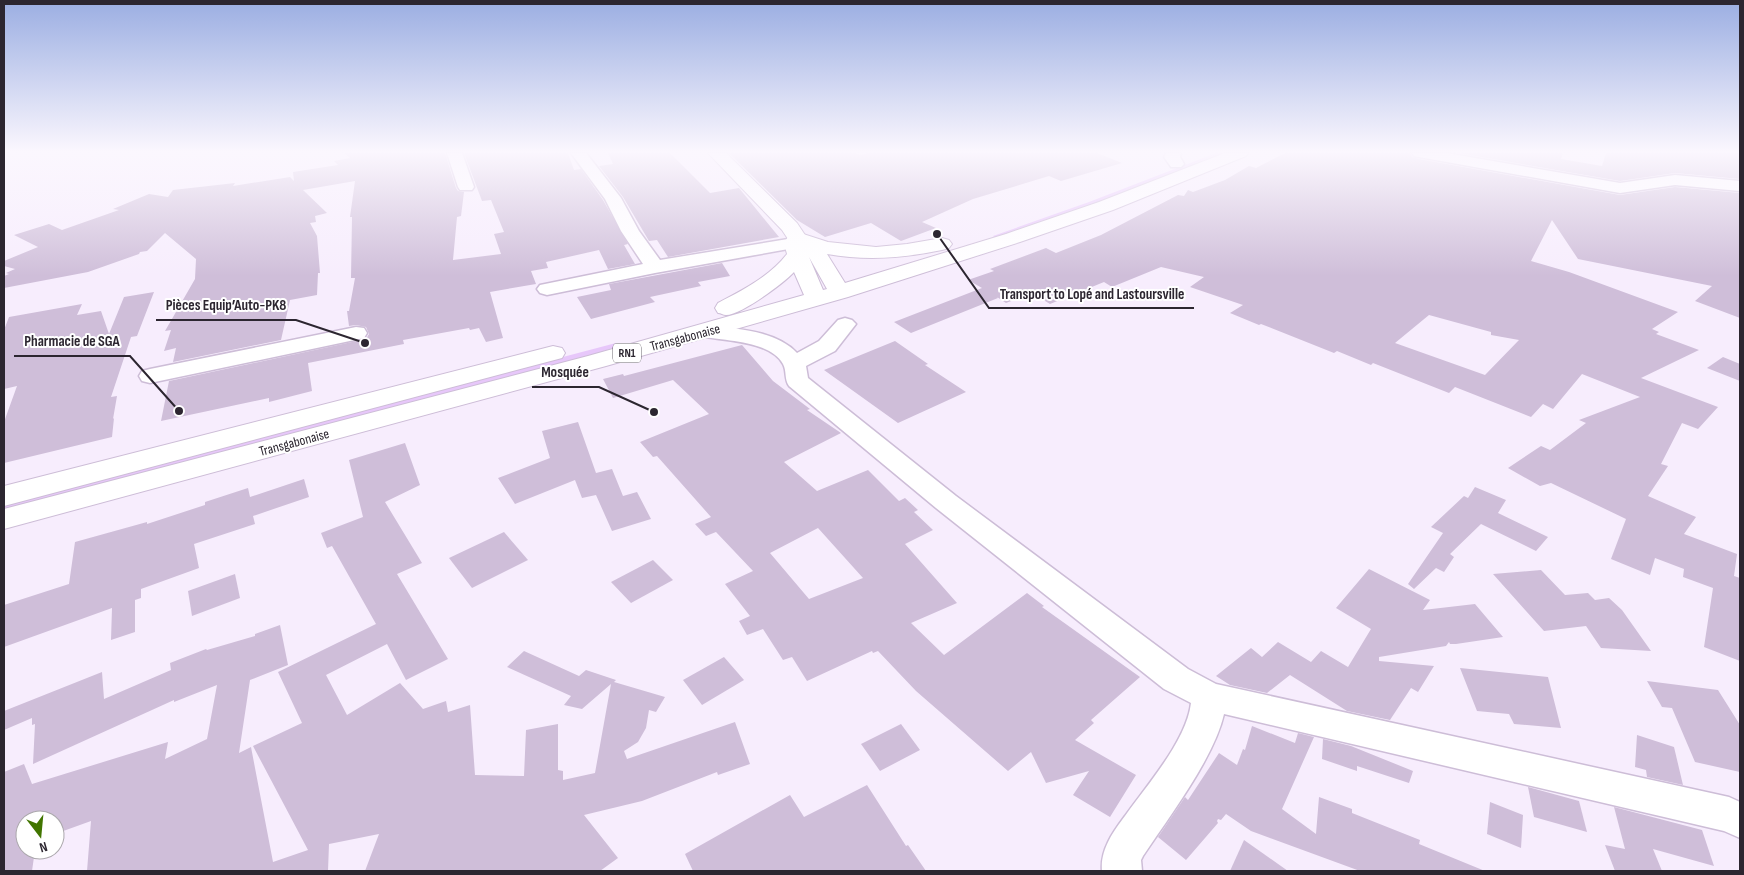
<svg xmlns="http://www.w3.org/2000/svg" width="1744" height="875" font-family="'Sofia Sans Condensed',sans-serif">
<rect width="100%" height="100%" fill="#f7edfd"/>
<g fill="#e7c7fa">
<polygon points="1216,153 1227,153 1125,194 995,238 993,236 1089,202"/>
<polygon points="616,343 619,346 592,355 4,511 4,504"/>
</g>
<g fill="#cfbed9" fill-rule="evenodd">
<polygon points="344,153 445,153 456,188 458,191 464,192 461,216 457,217 453,260 501,254 494,234 504,232 491,200 482,201 464,153 568,153 574,170 581,169 603,200 628,244 624,245 635,264 608,269 599,250 546,262 548,268 531,271 536,284 490,292 503,338 486,342 479,328 470,330 469,328 403,340 404,344 308,363 312,391 269,402 269,398 161,421 169,381 366,339 369,334 366,327 356,325 349,326 347,311 349,311 355,278 351,278 352,217 350,217 355,181 303,190 327,213 315,216 316,222 310,223 317,236 320,273 318,273 317,295 290,300 281,340 173,362 176,348 164,351 171,330 165,331 195,279 196,259 165,233 147,251 140,252 139,254 88,272 4,288 4,276 9,274 6,273 15,269 4,266 4,261 38,247 14,235 49,224 62,230 119,210 113,209 149,194 168,197 173,190 235,183 233,186 290,177 294,181 293,172 338,165 334,161 350,158"/>
<polygon points="608,153 670,153 710,193 739,188 779,237 668,257 657,240 649,241 623,197 599,166 613,164"/>
<polygon points="729,153 856,153 861,155 867,153 1097,153 1122,163 1061,181 1049,176 973,199 922,222 936,228 901,241 871,223 825,237 797,220"/>
<path d="M1285,153H1410L1412,157L1419,159L1620,195L1675,187L1740,193V318L1695,301L1712,286L1578,259L1552,220L1531,261L1569,272L1678,312L1652,329L1659,332L1656,334L1699,350L1641,378L1718,407L1698,429L1682,423L1661,464L1668,466L1648,496L1696,517L1684,534L1737,554L1734,576L1740,578V661L1704,647L1713,588L1683,577L1684,569L1655,558L1650,575L1611,559L1626,519L1551,483L1540,486L1508,468L1541,446L1550,450L1586,423L1579,420L1640,397L1582,374L1553,409L1543,404L1531,417L1455,387L1449,393L1373,363L1371,365L1337,351L1334,353L1261,324L1259,325L1230,313L1243,305L1190,287L1204,277L1161,267L1112,287L1104,282L1050,304L1032,293L1006,303L997,297L998,298L911,333L894,322L982,288L968,280L994,271L990,269L1046,248L1056,253L1101,235L1178,195L1184,196L1188,190L1193,192L1225,180L1249,166L1256,168ZM1429,315L1491,332V335L1519,340L1485,375L1395,343Z"/>
<polygon points="1458,153 1563,153 1561,159 1602,166 1606,153 1740,153 1740,179 1675,173 1620,181"/>
<polygon points="722,263 730,276 698,282 701,286 650,297 655,302 591,319 577,297 611,290 609,284"/>
<polygon points="154,292 137,336 131,337 111,397 117,396 113,419 114,418 112,437 4,463 4,422 17,386 4,389 4,330 9,317 82,304 77,315 101,311 109,334 124,297"/>
<polygon points="895,341 928,364 925,365 966,392 898,423 824,370"/>
<path d="M742,345L773,381L810,409L807,410L841,433L784,462L817,491L868,470L899,501L905,498L918,510L914,512L933,530L905,544L957,603L911,623L944,655L1027,593L1044,606L1042,607L1140,677L1091,720L1094,723L1075,740L1136,775L1110,817L1073,795L1089,771L1046,783L1031,752L1008,771L916,691L878,651L873,653L872,651L807,681L792,657L783,660L763,629L747,635L739,621L750,616L725,584L753,571L716,532L706,536L695,524L711,517L657,456L653,457L640,442L709,414L673,380L613,398L603,379L623,374L624,376ZM818,528L863,578L809,599L770,553Z"/>
<polygon points="1723,357 1740,364 1740,381 1707,368"/>
<polygon points="578,422 596,473 612,469 623,496 637,492 651,519 612,531 596,495 582,498 575,480 515,504 498,478 550,458 542,431"/>
<polygon points="405,443 420,485 385,502 422,563 397,574 448,659 406,680 387,644 326,675 347,715 400,683 423,709 446,701 448,712 470,705 475,775 524,776 526,730 558,724 558,770 563,771 563,780 595,773 611,684 582,709 564,705 571,696 507,667 524,651 579,676 586,670 616,680 614,682 665,697 656,712 649,710 646,728 638,742 624,751 627,759 735,722 750,764 718,775 717,772 642,801 584,815 618,858 600,871 365,871 379,834 329,844 328,871 87,871 91,821 55,834 55,820 25,820 25,850 35,850 32,871 4,871 4,772 24,764 32,784 168,742 165,759 207,739 217,685 174,702 174,700 33,764 35,724 32,725 32,718 4,730 4,711 102,672 104,699 171,670 170,663 206,649 207,650 255,636 255,634 280,625 288,665 250,680 239,753 251,747 273,862 308,850 253,746 302,723 278,672 376,624 332,546 327,548 321,533 363,517 349,460"/>
<polygon points="304,479 309,497 253,516 255,524 194,544 199,568 141,589 141,598 135,600 135,632 111,640 112,608 4,647 4,605 69,584 75,542 147,522 147,524 205,505 205,502 248,488 250,497"/>
<polygon points="1475,487 1506,500 1498,513 1548,537 1536,551 1481,524 1450,554 1454,557 1444,572 1436,568 1414,589 1408,584 1443,533 1431,527 1464,496 1468,498"/>
<polygon points="504,532 528,560 472,588 449,558"/>
<polygon points="653,560 673,580 631,603 611,582"/>
<polygon points="1369,569 1430,600 1423,610 1475,604 1503,637 1456,644 1450,644 1449,642 1446,646 1379,657 1379,661 1434,666 1418,692 1411,688 1390,720 1347,711 1290,675 1267,693 1230,685 1216,676 1251,648 1262,657 1278,642 1311,662 1321,651 1348,667 1371,629 1336,608"/>
<polygon points="1541,570 1565,595 1588,593 1595,600 1609,598 1622,610 1651,651 1601,648 1586,626 1544,631 1493,574"/>
<polygon points="235,574 240,598 192,616 188,591"/>
<polygon points="724,657 744,680 702,705 683,680"/>
<polygon points="1460,668 1548,677 1561,728 1514,724 1509,714 1477,711"/>
<polygon points="1647,681 1718,690 1740,725 1740,772 1695,762 1672,708 1662,707"/>
<polygon points="901,724 920,750 880,771 861,744"/>
<polygon points="1252,726 1295,743 1298,733 1314,737 1282,809 1316,834 1319,797 1352,809 1352,813 1420,840 1419,844 1485,871 1360,871 1251,831 1226,814 1221,820 1218,819 1217,821 1218,823 1186,860 1158,837 1185,797 1188,800 1219,753 1237,765 1243,749 1245,750"/>
<polygon points="1637,735 1674,747 1683,785 1647,777 1646,770 1635,767"/>
<polygon points="1323,739 1351,746 1413,771 1409,783 1357,766 1357,771 1322,759"/>
<polygon points="867,785 906,846 908,845 926,871 693,871 685,854 790,795 804,817"/>
<polygon points="1528,787 1579,801 1587,832 1534,817"/>
<polygon points="1490,802 1523,815 1521,848 1487,834"/>
<polygon points="1614,807 1702,830 1714,866 1653,849 1662,871 1615,871 1605,845 1625,849"/>
<polygon points="1244,840 1288,871 1230,871"/>
</g>
<g fill="none" stroke-linecap="round" stroke-linejoin="round">
<g stroke="#cdbdd7" stroke-width="3">
<g id="minor">
<polygon points="447,153 462,153 474,187 472,190 460,190 458,187"/>
<polygon points="571,153 586,153 621,198 639,231 660,260 794,238 800,239 803,243 800,247 794,248 655,273 547,295 540,293 537,289 540,285 643,264 621,231 605,199"/>
<polygon points="1166,153 1181,153 1180,157 1184,164 1181,167 1171,167 1164,157"/>
<polygon points="1412,153 1446,153 1620,183 1675,175 1740,181 1740,191 1675,185 1620,193 1419,157 1414,156"/>
<path d="M845,318L852,320L856,324L835,351L806,366L808,378L956,496L1188,669L1216,684L1729,797L1740,802V838L1724,831L1224,714C1214,758 1169,817 1143,856L1141,860L1142,871H1102C1100,850 1113,832 1125,816C1147,785 1187,740 1191,703L1164,689L936,508L789,386C784,379 787,371 783,364C770,340 722,341 699,336L696,331L699,326L707,325C735,329 776,330 797,353L819,341L838,320Z"/>
<polygon points="356,327 364,328 367,333 364,338 150,383 142,381 139,376 142,371 150,369"/>
</g>
</g>
<g stroke="#cdbdd7" stroke-width="2">
<polygon id="secondary" points="708,153 726,153 797,223 807,238 804,242 797,244 790,242 782,230"/>
</g>
<g stroke="#cdbdd7" stroke-width="2">
<g id="trunk">
<path d="M1225,153H1248L1246,156L1113,210L1020,242L848,297L606,366L4,529V509L588,356L804,295L794,272C784,283 741,315 726,315C723,315 721,313 718,313L715,308L718,303C743,290 769,277 787,254L784,243L790,234L797,232L828,242L876,247L907,244L942,238L949,240L952,244L949,248L942,250C903,258 867,261 827,254L845,283L1006,234L1099,202ZM809,257L827,289L823,290Z"/>
<polygon points="553,346 562,348 565,353 562,358 4,506 4,486"/>
</g>
</g>
<use href="#minor" fill="#fff" fill-rule="evenodd"/>
<use href="#secondary" fill="#fff" fill-rule="evenodd"/>
<use href="#trunk" fill="#fff" fill-rule="evenodd"/>
</g>
<linearGradient id="sky" x2="0" y2="1"><stop stop-color="#9baee2"/><stop offset="0.55" stop-color="#fbf7fe"/><stop offset="1" stop-color="#fbf7fe" stop-opacity="0"/></linearGradient>
<rect width="1744" height="276" fill="url(#sky)"/>
<g text-anchor="middle" stroke-width="4" stroke-linejoin="round" paint-order="stroke">
<rect fill="#fff" stroke="#6b676e" stroke-width="1" x="613" y="343.5" width="28" height="19" rx="4"/>
<g font-size="12" font-weight="bold" fill="#2c2630">
<text x="627" y="357">RN1</text>
</g>
<g font-size="14" fill="#2c2630" stroke="#fff">
<text transform="translate(685 337) rotate(-15)" y="5">Transgabonaise</text>
<text transform="translate(294 442) rotate(-15)" y="5">Transgabonaise</text>
</g>
</g>
<path fill="none" stroke="#2c2630" stroke-width="2" d="M937 234L989 308H1194M365 343L296 320H156M179 411L130 356H14M654 412L599 387H532"/>
<g fill="#2c2630" stroke="#fff" stroke-width="2">
<circle cx="937" cy="234" r="5"/>
<circle cx="365" cy="343" r="5"/>
<circle cx="179" cy="411" r="5"/>
<circle cx="654" cy="412" r="5"/>
</g>
<g font-size="15" text-anchor="middle" font-weight="bold" fill="#2c2630" stroke="#fff" stroke-width="4" stroke-linejoin="round" paint-order="stroke">
<text x="1092" y="299">Transport to Lopé and Lastoursville</text>
<text x="226" y="310">Pièces Equip’Auto-PK8</text>
<text x="72" y="346">Pharmacie de SGA</text>
<text x="565" y="377">Mosquée</text>
</g>
<rect width="1744" height="875" fill="none" stroke="#2c2630" stroke-width="10"/>
<g transform="translate(40 835) rotate(164)"><circle r="24" fill="#ffffff" stroke="#aba8ac"/>
<path d="M0-4L9 19L0 12L-9 19Z" fill="#417500"/>
<text y="-8" font-size="14" font-weight="bold" text-anchor="middle" fill="#2c2630">N</text>
</g>
</svg>
